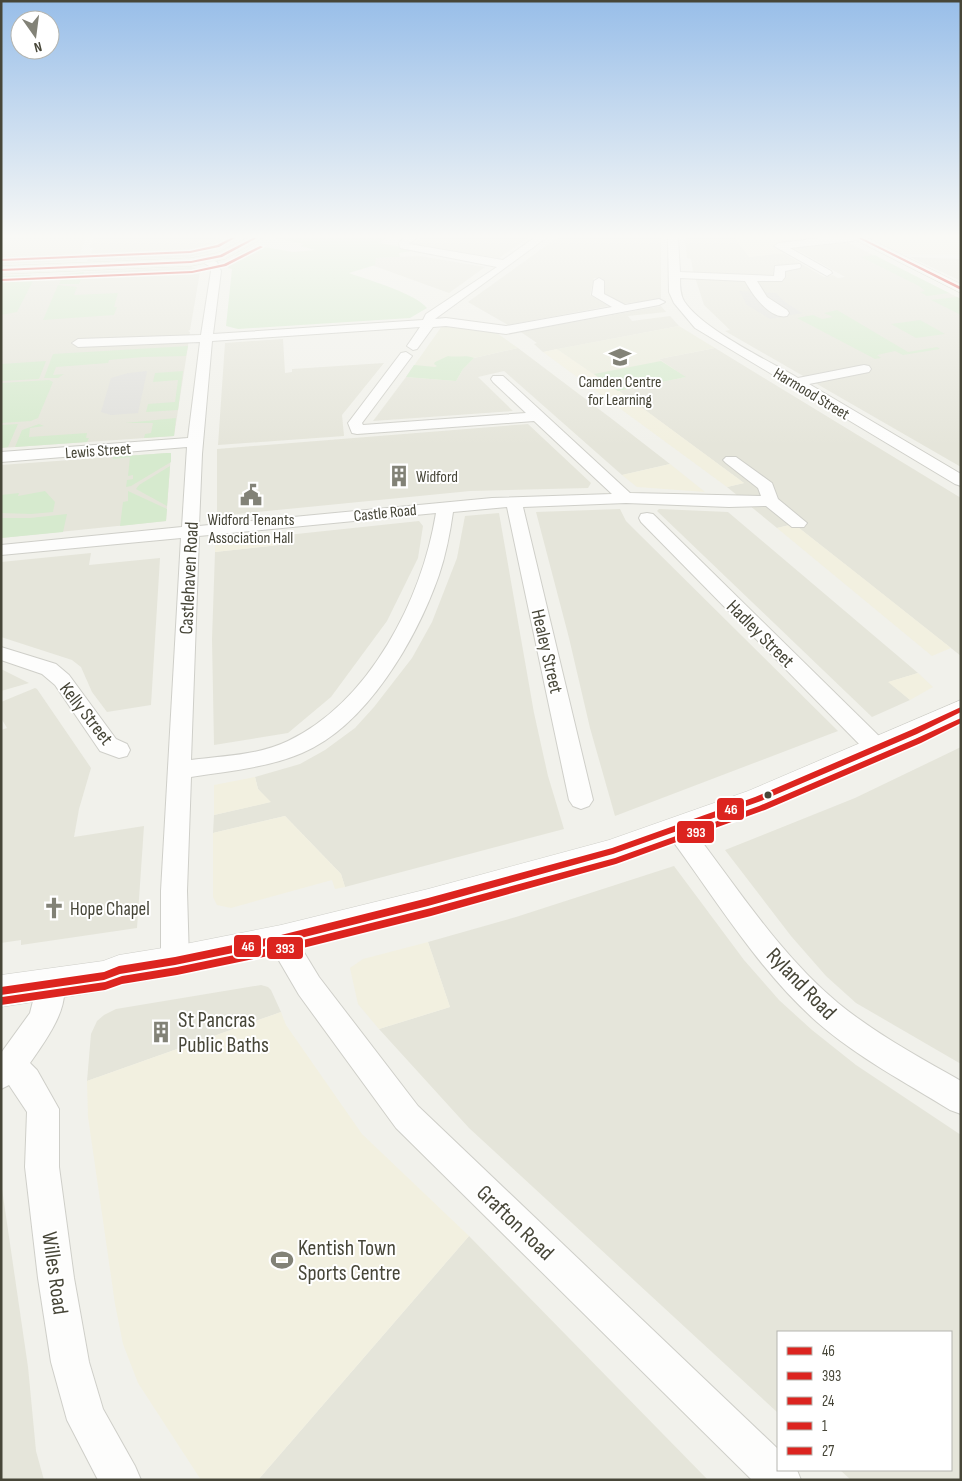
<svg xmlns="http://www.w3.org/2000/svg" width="962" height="1481" font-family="'Sofia Sans Condensed',sans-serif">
<rect width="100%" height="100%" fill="#f1f1eb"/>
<g fill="#e5e5da">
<polygon points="93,238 214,238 235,241 206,253 187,257 87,261 93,248 89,248"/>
<polygon points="422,238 528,238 499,258 412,244"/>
<polygon points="557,238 661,238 661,299 621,304 601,293 603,279 594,278 590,295 609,306 508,325 468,302"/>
<polygon points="685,238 735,238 749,257 783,253 824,277 833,275 838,278 845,277 794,248 847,242 961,299 961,467 725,331 730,330 704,305 693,271 691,259 687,258"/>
<polygon points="420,256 485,267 449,293 355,259"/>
<polygon points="910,257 961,259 961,281"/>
<polygon points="191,267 199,269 200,272 190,330 188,331 190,332 188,346 174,436 1,448 1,276 29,275 36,278 72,273"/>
<polygon points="661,306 666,312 628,316 632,321 670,316 679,326 543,352 534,344 537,343 521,332"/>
<polygon points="283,339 285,373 292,372 292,369 384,363 342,415 344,436 218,445 225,343"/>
<polygon points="518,348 612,419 670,464 622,475 504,371 478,377 513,411 373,421 406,377 456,381 463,369 474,358"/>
<polygon points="715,348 961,498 961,656 794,524 777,528 727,487 744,483 619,391 685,377 659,359"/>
<polygon points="528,424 591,483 588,488 470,491 217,516 217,449"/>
<polygon points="167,453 171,454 166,521 1,538 1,465"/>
<polygon points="620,509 626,521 637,532 838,731 615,816 590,728 569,638 536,512"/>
<polygon points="659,509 728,512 918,673 889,682 910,700 872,717 657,511"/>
<polygon points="499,513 534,713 548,776 564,829 345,887 341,874 285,816 213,833 214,815 270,802 258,789 255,777 300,764 325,750 355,728 374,707 412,658 432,622 457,558 465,516"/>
<polygon points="419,521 423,526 418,558 387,621 331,697 288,733 214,745 212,639 215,552 288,544 287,535"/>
<polygon points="91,553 89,565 160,558 151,705 107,712 92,692 81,667 72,660 1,637 1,562"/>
<polygon points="1,669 29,683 1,691"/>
<polygon points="35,688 37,689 91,768 79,809 74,837 144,826 137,928 21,945 21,940 1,943 1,730 7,728 1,718 1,702"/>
<polygon points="961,747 961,1064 856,1003 826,976 791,936 725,850 855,798"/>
<polygon points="674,866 744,960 779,1000 812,1030 856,1065 961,1135 961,1480 851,1480 840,1470 951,1470 951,1332 778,1332 778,1413 469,1128 379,1029 450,1007 428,942 516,917"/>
<polygon points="261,985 268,987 271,990 281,1012 87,1081 91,1034 97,1021 104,1015 116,1009"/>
<polygon points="1,1182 28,1367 36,1451 44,1480 1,1480"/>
<polygon points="469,1236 708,1480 258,1480"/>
</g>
<g fill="#f2f0e0">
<polygon points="735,238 835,238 772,245 785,253 749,257"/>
<polygon points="870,238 961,238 961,255 902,254"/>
<polygon points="557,349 629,398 744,483 727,487 543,352"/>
<polygon points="670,464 705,492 637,487 622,475"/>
<polygon points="794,524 864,579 951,648 932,656 777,528"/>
<polygon points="287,535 288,544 215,552 215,543"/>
<polygon points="918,673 933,687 910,700 888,682"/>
<polygon points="255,777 258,789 271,802 214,815 214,785"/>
<polygon points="285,816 341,874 345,887 335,889 332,880 231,908 217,905 213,897 213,833"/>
<polygon points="428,942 450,1007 379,1029 358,1004 350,968 363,959"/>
<polygon points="281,1012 286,1025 362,1134 469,1236 258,1480 201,1480 138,1383 123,1344 115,1304 88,1117 87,1081"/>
</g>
<g fill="#eaebdc">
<polygon points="1,238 86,238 77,261 1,264"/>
<polygon points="442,326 494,331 518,348 474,358 463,369 456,381 406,377"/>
<polygon points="679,326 715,348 659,359 686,377 618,391 557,349"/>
</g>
<g fill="#d6eace">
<path d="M276,238H388L379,243L418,250L399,253L400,257L376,258L375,265L349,273C368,280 415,293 427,308L410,318L238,329L226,326L232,269L228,268L236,255L258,246L293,252L316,250L300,246L304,244Z"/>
<polygon points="875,255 880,258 949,293 927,296 920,292 925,291 919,286 861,257"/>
<polygon points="84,272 79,284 59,284 63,275"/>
<polygon points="29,275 35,277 17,312 1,315 1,276"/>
<polygon points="58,285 77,287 74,295 118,293 114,307 117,307 114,315 43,320"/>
<polygon points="957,297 961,299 961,315 931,300"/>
<polygon points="837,310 908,352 937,347 940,349 903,355 895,351 877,355 881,358 875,359 797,318 813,315 822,319 833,317 824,313"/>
<polygon points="920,320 945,334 916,338 891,324"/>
<polygon points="188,346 186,356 143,357 109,360 108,363 56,367 53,375 64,374 58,378 44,378 53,354"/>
<path d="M448,356C457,358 466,354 474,358L463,369L456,381L406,377L414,365L435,367L437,366L434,364L435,362Z"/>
<polygon points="46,361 39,379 1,381 1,364"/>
<polygon points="661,361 686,377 618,391 594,374"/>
<polygon points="183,371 178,410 146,412 148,404 175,402 178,380 153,382 155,373"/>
<polygon points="49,380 53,382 38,418 31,421 1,423 1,383"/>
<polygon points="176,418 174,436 144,438 145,434 151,433 153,423 125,423"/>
<polygon points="18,424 8,447 1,448 1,425"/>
<polygon points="39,424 44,426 30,428 29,437 87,433 86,438 89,438 87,442 15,447 22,430"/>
<polygon points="167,453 171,453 171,462 131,486 126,487 127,480 133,479 133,475 128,476 130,457 113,459 113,457"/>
<polygon points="170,466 167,506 136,489 139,485"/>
<polygon points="45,491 55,502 53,512 31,514 1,513 1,495 19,493 18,496"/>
<polygon points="128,491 167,509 166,521 120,526 123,502 128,501"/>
<polygon points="67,514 63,532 1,538 1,518 30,518"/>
</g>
<g fill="#e0e0dc">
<polygon points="739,291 776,293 785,302 802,313 770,319 747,305"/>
<polygon points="147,371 138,413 111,415 101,412 111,378 128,373"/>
</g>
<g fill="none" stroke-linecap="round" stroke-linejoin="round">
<g stroke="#cfcfc9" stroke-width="2">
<g id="minor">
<path d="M404,238H416L409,244L503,260L534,238H546L435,319L446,318L506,326L612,307L592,295L594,281L599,278L604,281V294L625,305L659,299L665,302L659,305L506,334L446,326L433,327L417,349L413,350L407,346L420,327L212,341L202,454L199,526L492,498L612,494L534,421L357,434L352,433L348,423L401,353L406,352L412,356L362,423L363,425L526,413L493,382L491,379L493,376H503L630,493L761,496L758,488L726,463L723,460L726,457H736L772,483L778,499L807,523L804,527H792L766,506L729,507L626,503L523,507L593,800L589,806L581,809L573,806L569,800L507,507L453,512C450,533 446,554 439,575C417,638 367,726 302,753C267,768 228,771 191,777L187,891L189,961L185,970L175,973L165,970L161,961V891L181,538L1,555V545L182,527L187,447L1,462V452L188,438L200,342L78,347L72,343L78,339L201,335L211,271L209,266L199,260L200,258L204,257L217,262L221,271L213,334L423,320L426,314L497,267L400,248L399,243ZM436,513C422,599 370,702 288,741C259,755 223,756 191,760L199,536Z"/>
<path d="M668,238H678L680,272L774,276L775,266L800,264L801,266L800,268L785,271V277L782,281H757L767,297L787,310L789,313L787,316C770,320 752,294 745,281L680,278C680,286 680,294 684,301C702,329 767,360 798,378L864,365L869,366L871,369L869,372L809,384L961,474V486L955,484L695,328L674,303L669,292Z"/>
<polygon points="821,238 858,238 853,241 790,248 831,271 832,273 827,276 774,246 779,243"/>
<polygon points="647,513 653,514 884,741 887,747 884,753 876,755 868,753 641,522 639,518 641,514"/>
<polygon points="1,647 56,664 69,675 116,739 127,744 130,750 127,756 119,758 100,751 55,685 42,674 1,660"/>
<path d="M678,820L687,822C735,884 778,953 838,1003C876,1034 919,1057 961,1081V1114L950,1110C905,1082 857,1057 817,1022C758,970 716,899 669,836L666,829L669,822Z"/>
<polygon points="281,927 291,931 319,977 418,1106 778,1449 778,1470 797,1470 801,1480 752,1480 396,1128 299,995 271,947 267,939 271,931"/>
<path d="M51,972L61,976C74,1004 45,1041 30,1063L37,1070L59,1109V1167L74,1278L89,1362L103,1409L135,1466L141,1480H98L67,1420L51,1362L38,1278L25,1167L27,1112L9,1085L1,1089V1053L30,1013L37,985L41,976Z"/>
</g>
</g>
<g stroke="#cfcfc9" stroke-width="1">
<polygon id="tertiary" points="961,700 961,720 924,739 768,807 613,863 428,915 281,953 175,976 121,985 104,991 1,1007 1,975 103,961 119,955 175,946 281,925 428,889 609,840 748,791"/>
</g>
<g stroke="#cdcec2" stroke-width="1">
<polygon id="secondary" points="852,238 868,238 961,284 961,293"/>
</g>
<g stroke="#d1d2ba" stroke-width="1">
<polygon id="primary" points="247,238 263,238 225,259 191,266 1,274 1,266 191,258 217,253"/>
</g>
<use href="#minor" fill="#fdfdfc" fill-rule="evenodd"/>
<use href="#tertiary" fill="#fdfdfc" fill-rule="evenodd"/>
<use href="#secondary" fill="#f6f6f0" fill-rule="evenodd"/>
<use href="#primary" fill="#f0f0e5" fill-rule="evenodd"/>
<g stroke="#fff" stroke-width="3">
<polygon id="bus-1" points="961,707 961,712 917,734 761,801 613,854 428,906 281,943 175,965 120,974 104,980 1,995 1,987 104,972 119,966 175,957 281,935 428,898 612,848 755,797 911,730"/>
</g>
<g stroke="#fff" stroke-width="3">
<polygon id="bus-2" points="961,718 961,723 921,743 765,810 616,864 431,916 283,953 177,975 122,984 105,990 1,1005 2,997 105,982 122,976 177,967 283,945 431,908 615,858 759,806 915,739"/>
</g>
<g stroke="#fff" stroke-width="3">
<g id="bus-3">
<polygon points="253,238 257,238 222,257 191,263 1,271 1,269 191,261 220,255"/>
<polygon points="862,238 961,287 961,290 858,238"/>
</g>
</g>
<g stroke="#fff" stroke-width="3">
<polygon id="bus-4" points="260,246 263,247 226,266 192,273 1,281 1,279 192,271 224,264"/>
</g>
<g stroke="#fff" stroke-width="3">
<polygon id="bus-5" points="231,238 235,238 219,247 190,253 1,261 1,259 190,251 217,245"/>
</g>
<use href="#bus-1" fill="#dc241f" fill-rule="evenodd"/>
<use href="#bus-2" fill="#dc241f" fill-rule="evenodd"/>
<use href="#bus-3" fill="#dc241f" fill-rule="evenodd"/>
<use href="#bus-4" fill="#dc241f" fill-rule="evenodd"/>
<use href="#bus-5" fill="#dc241f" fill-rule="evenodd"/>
</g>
<linearGradient id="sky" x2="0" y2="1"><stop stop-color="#98bee9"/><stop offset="0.53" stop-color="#f9f9f6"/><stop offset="1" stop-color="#f9f9f6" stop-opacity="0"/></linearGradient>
<rect width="962" height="446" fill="url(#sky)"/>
<defs>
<g id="school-bare" transform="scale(1.725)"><path d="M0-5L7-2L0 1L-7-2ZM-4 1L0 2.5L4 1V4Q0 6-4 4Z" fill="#828277" stroke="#fff" stroke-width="2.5" paint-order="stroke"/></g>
<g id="building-bare" transform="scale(1.725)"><path d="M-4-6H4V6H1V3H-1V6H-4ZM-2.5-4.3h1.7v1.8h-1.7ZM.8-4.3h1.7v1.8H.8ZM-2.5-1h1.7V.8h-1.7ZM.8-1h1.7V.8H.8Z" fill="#828277" stroke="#fff" stroke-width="2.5" paint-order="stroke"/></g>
<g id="civic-bare" transform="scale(1.725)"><path d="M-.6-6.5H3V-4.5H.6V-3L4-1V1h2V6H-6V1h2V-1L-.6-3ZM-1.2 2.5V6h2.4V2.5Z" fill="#828277" stroke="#fff" stroke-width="2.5" paint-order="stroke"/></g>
<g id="church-bare" transform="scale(1.725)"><path d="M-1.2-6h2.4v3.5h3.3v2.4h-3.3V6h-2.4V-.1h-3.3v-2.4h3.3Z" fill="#828277" stroke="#fff" stroke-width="2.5" paint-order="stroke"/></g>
<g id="stadium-bare" transform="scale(1.725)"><path d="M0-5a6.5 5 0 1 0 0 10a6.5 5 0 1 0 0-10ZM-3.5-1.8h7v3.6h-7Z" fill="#828277" stroke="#fff" stroke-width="2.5" paint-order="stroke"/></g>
</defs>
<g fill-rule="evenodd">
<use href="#school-bare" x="620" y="357"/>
<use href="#building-bare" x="399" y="476"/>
<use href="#civic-bare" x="251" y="495"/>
<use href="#church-bare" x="54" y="908"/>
<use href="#building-bare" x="161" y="1032"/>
<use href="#stadium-bare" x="282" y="1260"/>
</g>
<circle fill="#474638" stroke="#fff" stroke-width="2" cx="768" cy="795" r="4.5"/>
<g text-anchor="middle" stroke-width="4" stroke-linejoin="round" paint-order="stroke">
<g font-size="16" fill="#474638" stroke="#fff">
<text x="620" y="387">Camden Centre<tspan x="620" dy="18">for Learning</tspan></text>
<text x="416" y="482" text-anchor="start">Widford</text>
<text x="251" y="525">Widford Tenants<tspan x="251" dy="18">Association Hall</tspan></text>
</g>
<g font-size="16" fill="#474638" stroke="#fff">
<text transform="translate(812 393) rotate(31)" y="6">Harmood Street</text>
<text transform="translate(98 450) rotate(-4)" y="6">Lewis Street</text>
<text transform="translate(385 512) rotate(-6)" y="6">Castle Road</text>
</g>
<g font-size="19" fill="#474638" stroke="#fff">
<text transform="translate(188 578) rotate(-87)" y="7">Castlehaven Road</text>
<text transform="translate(761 633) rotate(45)" y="7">Hadley Street</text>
<text transform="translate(548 651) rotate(77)" y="7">Healey Street</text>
<text transform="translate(87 713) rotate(52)" y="7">Kelly Street</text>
</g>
<g font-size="19" fill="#474638" stroke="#fff" text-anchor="start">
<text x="70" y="915">Hope Chapel</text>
</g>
<g font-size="22" fill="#474638" stroke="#fff">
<text transform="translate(802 983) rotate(46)" y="8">Ryland Road</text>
<text transform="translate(516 1222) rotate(44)" y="8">Grafton Road</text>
<text transform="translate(56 1273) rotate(82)" y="8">Willes Road</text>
</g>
<g font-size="22" fill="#474638" stroke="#fff" text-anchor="start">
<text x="178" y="1027">St Pancras<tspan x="178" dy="25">Public Baths</tspan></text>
<text x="298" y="1255">Kentish Town<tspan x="298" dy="25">Sports Centre</tspan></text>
</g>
</g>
<g stroke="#fff" stroke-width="2">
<rect x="716" y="797" width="29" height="24" rx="5" fill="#dc241f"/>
<rect x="676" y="820" width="39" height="24" rx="5" fill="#dc241f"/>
<rect x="233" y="934" width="29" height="24" rx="5" fill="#dc241f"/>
<rect x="266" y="936" width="38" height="24" rx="5" fill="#dc241f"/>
</g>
<g font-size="14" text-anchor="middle" font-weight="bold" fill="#fff">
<text x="731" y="814">46</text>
<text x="696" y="837">393</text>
<text x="248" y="951">46</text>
<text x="285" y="953">393</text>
</g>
<rect width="962" height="1481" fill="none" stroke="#474638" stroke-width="5"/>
<rect x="777" y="1331" width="175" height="140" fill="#ffffff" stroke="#b5b5af"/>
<rect x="787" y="1347" width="25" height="8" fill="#dc241f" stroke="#b5b5af"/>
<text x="822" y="1356" font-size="15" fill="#474638">46</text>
<rect x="787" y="1372" width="25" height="8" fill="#dc241f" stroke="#b5b5af"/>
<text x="822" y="1381" font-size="15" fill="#474638">393</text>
<rect x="787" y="1397" width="25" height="8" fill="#dc241f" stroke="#b5b5af"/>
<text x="822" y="1406" font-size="15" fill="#474638">24</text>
<rect x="787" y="1422" width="25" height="8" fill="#dc241f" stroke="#b5b5af"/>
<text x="822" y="1431" font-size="15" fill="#474638">1</text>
<rect x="787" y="1447" width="25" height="8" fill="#dc241f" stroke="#b5b5af"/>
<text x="822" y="1456" font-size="15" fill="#474638">27</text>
<g transform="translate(35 35) rotate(166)"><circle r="24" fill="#ffffff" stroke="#b5b5af"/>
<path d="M0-4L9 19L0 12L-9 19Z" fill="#828277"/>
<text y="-8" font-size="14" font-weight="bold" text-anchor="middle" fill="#474638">N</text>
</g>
</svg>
